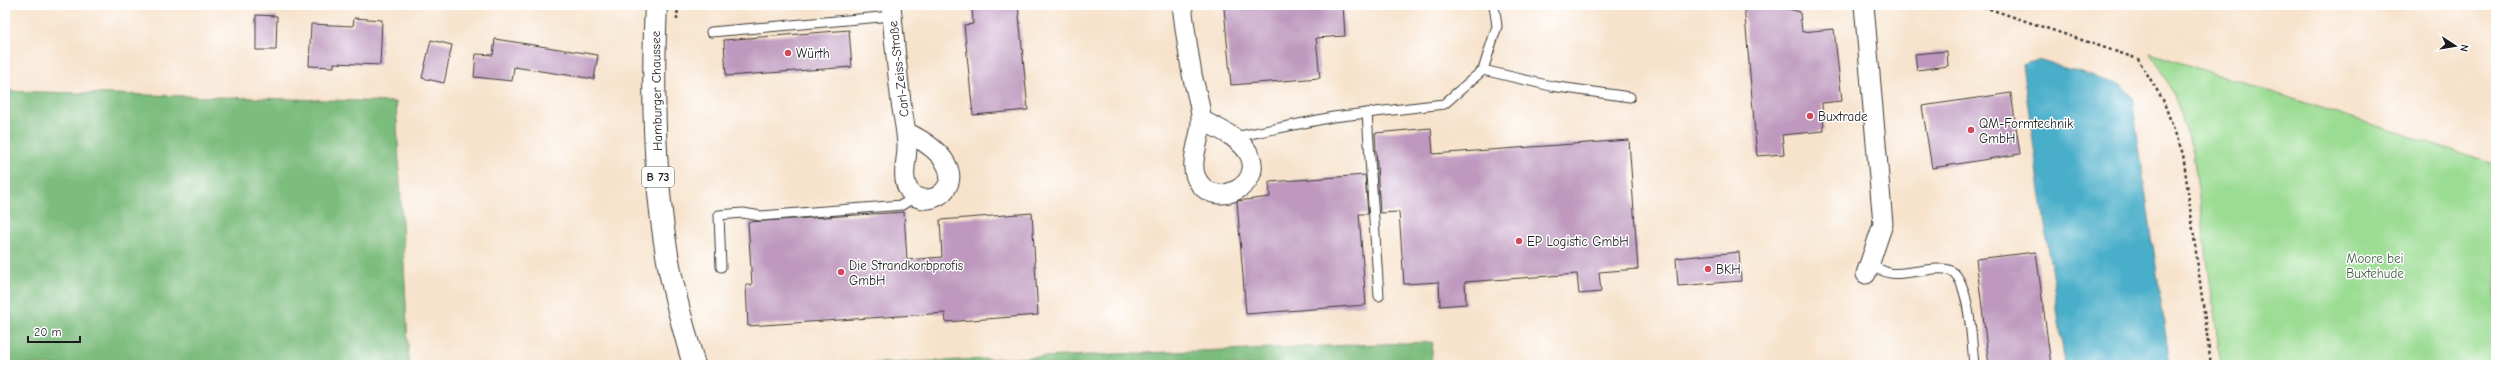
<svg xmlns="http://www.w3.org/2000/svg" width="2501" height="370" font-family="'Comic Neue',sans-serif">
<rect width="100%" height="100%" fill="#fff"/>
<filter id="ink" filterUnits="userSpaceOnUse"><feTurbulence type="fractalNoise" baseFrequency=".025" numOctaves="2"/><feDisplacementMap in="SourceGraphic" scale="8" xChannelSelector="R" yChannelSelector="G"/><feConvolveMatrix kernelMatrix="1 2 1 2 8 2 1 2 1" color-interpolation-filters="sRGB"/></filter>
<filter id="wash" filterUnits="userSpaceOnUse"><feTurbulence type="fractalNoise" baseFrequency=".012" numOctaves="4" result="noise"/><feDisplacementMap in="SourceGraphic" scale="16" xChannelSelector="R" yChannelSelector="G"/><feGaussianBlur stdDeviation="0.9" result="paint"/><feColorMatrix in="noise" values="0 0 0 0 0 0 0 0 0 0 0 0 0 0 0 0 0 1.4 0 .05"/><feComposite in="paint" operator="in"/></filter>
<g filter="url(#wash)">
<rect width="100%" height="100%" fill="#f7e3cc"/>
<polygon fill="#9bdc93" stroke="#5c7c58" points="2150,53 2496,164 2496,365 2221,365 2193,152 2173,91"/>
<g fill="#7cbc7d" stroke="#4c6c4c">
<polygon points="5,91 396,102 409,365 5,365"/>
<polygon points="1433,342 1431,365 832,365"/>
</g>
<polygon fill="#4aaec9" stroke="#336572" points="2038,60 2122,85 2132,97 2170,365 2065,365 2022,65"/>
<g id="blocks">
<g fill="#be98be">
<polygon points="972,5 1018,5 1028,110 973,115 964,25 973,24"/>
<polygon points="1263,5 1343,5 1345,36 1316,38 1320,78 1231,85 1224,8"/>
<polygon points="1744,5 1774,5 1800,12 1802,32 1834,29 1842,101 1822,103 1824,131 1782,135 1784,154 1757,156"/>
<polygon points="256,15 277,16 276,50 256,50"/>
<polygon points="354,18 382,20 380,65 334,63 334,67 309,66 311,24 353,26"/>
<polygon points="849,30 852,67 726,76 724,40"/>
<polygon points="495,39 598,55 594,79 514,67 512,81 474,77 476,54 493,55"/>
<polygon points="431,40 452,45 444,83 422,78"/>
<polygon points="1947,51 1948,66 1917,70 1915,54"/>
<polygon points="2011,93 2020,154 1932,168 1922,106"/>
<polygon points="1431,128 1433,154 1629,140 1638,269 1599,272 1601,292 1579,294 1577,274 1465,282 1466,304 1440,306 1439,282 1404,284 1399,212 1380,213 1375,133"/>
<polygon points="1365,175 1368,214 1359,214 1366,305 1246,314 1237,201 1270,197 1269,182"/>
<polygon points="904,212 907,260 942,257 940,220 1032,213 1038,315 946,322 945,313 748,326 746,285 752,285 748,222"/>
<polygon points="1739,252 1741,281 1678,286 1676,258"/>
<polygon points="2036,252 2051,365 1989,365 1976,259"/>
</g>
</g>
</g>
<g filter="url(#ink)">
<use href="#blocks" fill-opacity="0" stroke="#3d3a36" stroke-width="1"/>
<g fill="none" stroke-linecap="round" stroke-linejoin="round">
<g stroke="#3d3a36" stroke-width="11">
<g id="lane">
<polyline points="711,32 892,16"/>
<polyline points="1483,70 1551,86 1630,97"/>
<polyline points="1367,113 1379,296"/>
<polyline points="1235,137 1333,117 1444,104 1483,70 1497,26 1494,5"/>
<path d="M1869,264C1892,277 1894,274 1919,271C1929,270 1940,267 1949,270C1970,276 1972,346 1974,365"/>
<polyline points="721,267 719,215 743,213 761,216 902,205 916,196"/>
</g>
</g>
<g stroke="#3d3a36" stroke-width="21">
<g id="street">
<path d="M891,5C894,37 897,70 901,102C903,117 907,132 907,147C907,161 901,176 908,189C926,220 993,174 906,132"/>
<path d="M1182,5C1185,29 1188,51 1192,74C1195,89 1201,105 1201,119C1202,140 1185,166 1200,184C1218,208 1263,185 1250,156C1242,138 1217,128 1201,120"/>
<polyline points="1864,5 1883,224 1866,274"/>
</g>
</g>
<g stroke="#3d3a36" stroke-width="24">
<path id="primary" d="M656,5C652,93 653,184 670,271C676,302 685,334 694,365"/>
</g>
<g stroke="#3d3a36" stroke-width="2.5" stroke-dasharray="3 3" stroke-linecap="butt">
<polyline points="1978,5 2138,59 2163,100 2183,154 2211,365"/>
<polyline points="677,20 678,5"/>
</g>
<use href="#lane" stroke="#fff" stroke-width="9"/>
<use href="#street" stroke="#fff" stroke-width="19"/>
<use href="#primary" stroke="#fff" stroke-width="22"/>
</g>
</g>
<g fill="#d1495b" stroke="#fff" stroke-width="1.5">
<circle cx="788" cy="53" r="4"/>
<circle cx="1810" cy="116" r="4"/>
<circle cx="1971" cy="130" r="4"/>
<circle cx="1519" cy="241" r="4"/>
<circle cx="1708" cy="269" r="4"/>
<circle cx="841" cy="272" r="4"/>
</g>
<g text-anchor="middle" stroke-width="3" stroke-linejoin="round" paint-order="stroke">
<rect fill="#fff" stroke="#606060" stroke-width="1" x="642" y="167" width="32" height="20" rx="3"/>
<g font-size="12" font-weight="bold" fill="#1c1c1c">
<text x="658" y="181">B 73</text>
</g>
<g font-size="13" fill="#1c1c1c" stroke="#fff" text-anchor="start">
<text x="796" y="58">Würth</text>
<text x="1818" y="121">Buxtrade</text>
<text x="1979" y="128">QM-Formtechnik<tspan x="1979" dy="15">GmbH</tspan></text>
<text x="1527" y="246">EP Logistic GmbH</text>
<text x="849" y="270">Die Strandkorbprofis<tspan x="849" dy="15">GmbH</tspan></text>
<text x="1716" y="274">BKH</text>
</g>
<g font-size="13" fill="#1c1c1c" stroke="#fff">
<text transform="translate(898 69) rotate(-97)" y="5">Carl-Zeiss-Straße</text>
<text transform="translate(656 91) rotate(-91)" y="5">Hamburger Chaussee</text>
</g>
<g font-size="13" fill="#485f46" stroke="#fff">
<text x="2375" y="263">Moore bei<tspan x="2375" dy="15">Buxtehude</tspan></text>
</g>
</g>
<rect width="2501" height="370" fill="none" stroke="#fff" stroke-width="20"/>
<g transform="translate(2455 46) rotate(102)" stroke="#ffffff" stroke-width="3" paint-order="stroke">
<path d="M0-3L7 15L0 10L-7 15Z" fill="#1c1c1c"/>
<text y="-6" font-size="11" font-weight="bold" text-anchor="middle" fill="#1c1c1c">N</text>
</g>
<path d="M28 336v6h52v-6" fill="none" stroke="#1c1c1c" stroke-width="2"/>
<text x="34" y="336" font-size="12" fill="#1c1c1c" stroke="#ffffff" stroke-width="3" paint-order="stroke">20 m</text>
</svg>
